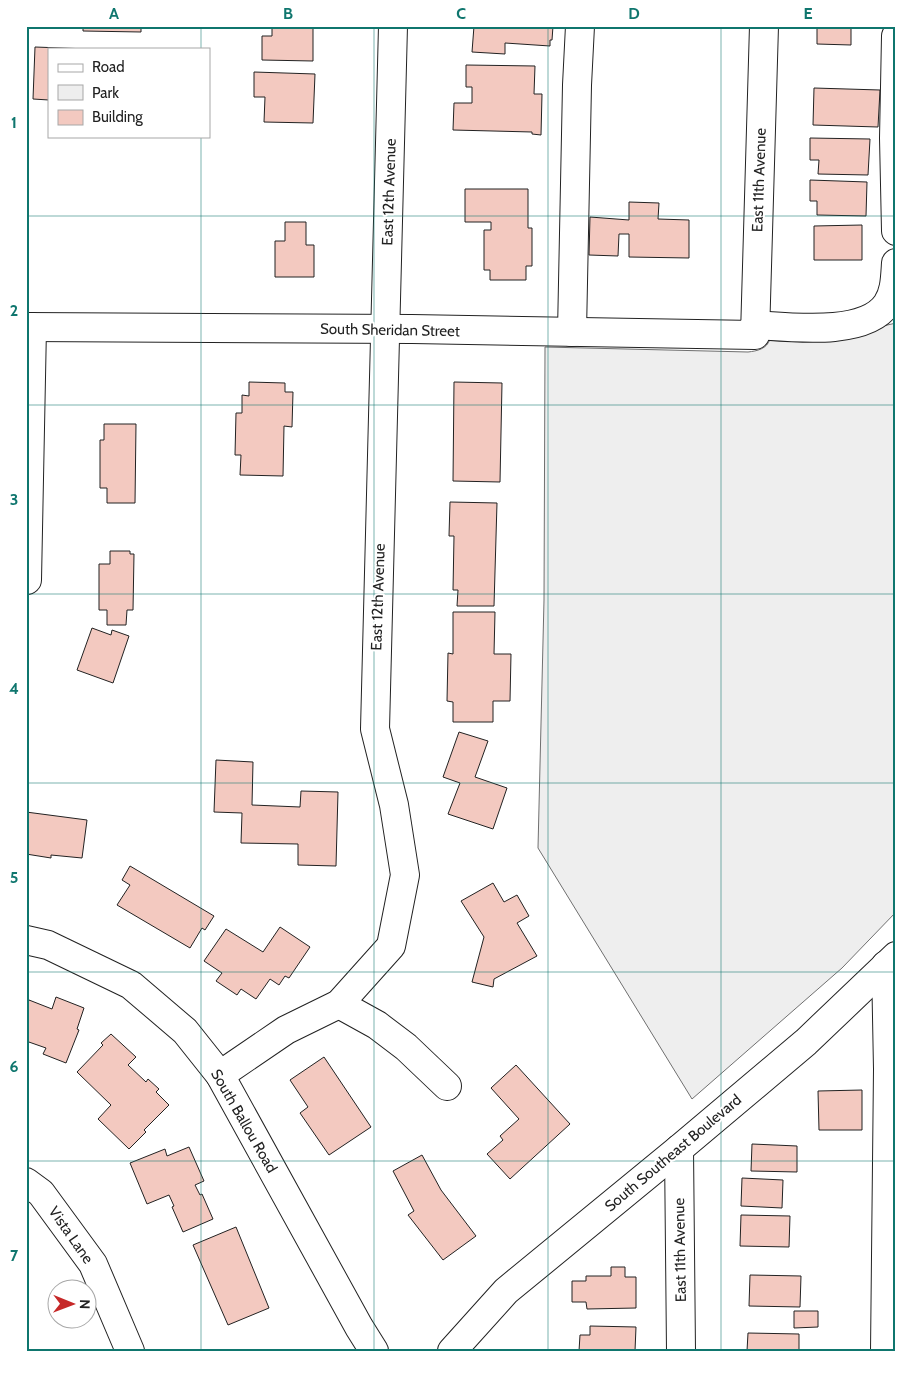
<svg xmlns="http://www.w3.org/2000/svg" width="922" height="1377" font-family="Cabin,sans-serif">
<rect width="100%" height="100%" fill="#fff"/>
<path fill="#eee" stroke="#6f6f6f" d="M896,323V912L842,968L692,1099L538,848L544,600L545,347L748,352C757,351 767,349 770,339L836,337Z"/>
<g fill="#f3c9c0" stroke="#222">
<polygon points="83,26 141,26 141,32 83,31"/>
<polygon points="272,26 313,26 313,61 262,60 262,36 272,36"/>
<polygon points="474,26 553,26 552,40 550,40 550,46 505,43 505,54 472,52"/>
<polygon points="817,26 851,26 851,45 817,44"/>
<polygon points="35,47 89,49 49,49 49,100 33,99"/>
<polygon points="466,65 535,66 534,94 542,94 541,135 532,134 532,132 453,130 454,103 472,103 472,87 466,87"/>
<polygon points="254,72 315,74 313,123 264,122 265,97 254,97"/>
<polygon points="814,88 880,90 878,127 813,125"/>
<polygon points="810,138 870,139 868,175 818,174 819,160 810,160"/>
<polygon points="810,180 867,182 866,216 817,215 817,201 810,201"/>
<polygon points="465,189 528,189 528,228 532,228 532,266 526,266 526,280 490,280 490,270 484,270 484,230 491,230 491,222 465,222"/>
<polygon points="629,202 659,203 658,219 689,220 689,258 629,257 629,234 619,234 618,256 589,255 590,217 629,220"/>
<polygon points="285,222 306,222 306,245 314,245 314,277 275,277 275,241 285,241"/>
<polygon points="862,225 862,260 814,260 814,226"/>
<polygon points="249,382 285,383 285,392 293,392 292,427 284,426 283,476 240,475 241,455 235,455 236,413 242,413 242,395 249,396"/>
<polygon points="454,382 502,383 500,482 453,481"/>
<polygon points="104,424 136,424 135,503 107,503 107,488 100,488 100,440 104,440"/>
<polygon points="450,502 497,503 494,606 457,606 458,590 453,590 454,536 449,536"/>
<polygon points="110,551 130,551 130,554 134,554 133,610 127,610 126,625 107,625 107,610 99,610 99,564 110,564"/>
<polygon points="453,612 495,612 494,654 511,654 510,701 493,701 493,722 453,722 453,702 447,701 448,653 453,654"/>
<polygon points="92,628 111,635 112,630 129,636 113,683 77,670"/>
<polygon points="459,732 488,741 475,777 507,788 493,829 448,814 460,783 443,777"/>
<polygon points="216,760 253,762 252,805 300,807 301,791 338,792 336,866 298,865 298,844 241,843 242,813 214,812"/>
<polygon points="26,812 87,820 82,858 51,855 51,858 26,854"/>
<polygon points="130,866 214,916 205,930 202,928 190,948 117,905 130,885 122,880"/>
<polygon points="493,883 504,902 517,895 529,916 517,923 537,956 494,979 493,987 472,982 484,937 461,901"/>
<polygon points="280,927 310,947 289,978 285,976 279,985 270,979 256,999 241,989 237,995 216,981 222,973 204,961 226,929 263,952"/>
<polygon points="56,997 84,1008 77,1029 79,1030 66,1063 43,1054 46,1048 26,1041 26,1006 29,1000 52,1009"/>
<polygon points="111,1034 136,1057 128,1065 146,1082 148,1079 159,1089 156,1092 169,1105 144,1130 146,1132 129,1149 98,1119 111,1105 77,1072 103,1045 101,1043"/>
<polygon points="324,1057 371,1127 329,1155 300,1113 308,1107 290,1080"/>
<polygon points="516,1065 570,1124 510,1179 487,1154 503,1140 500,1136 519,1119 491,1088"/>
<polygon points="862,1090 862,1130 819,1130 818,1091"/>
<polygon points="752,1144 797,1146 797,1172 751,1171"/>
<polygon points="189,1147 204,1181 195,1185 200,1195 202,1194 213,1219 183,1232 172,1207 174,1206 169,1195 147,1204 130,1163 165,1149 167,1156"/>
<polygon points="422,1155 441,1190 476,1236 443,1260 408,1215 414,1211 393,1171"/>
<polygon points="742,1178 783,1180 782,1208 741,1206"/>
<polygon points="741,1215 790,1216 789,1247 740,1246"/>
<polygon points="236,1227 269,1308 228,1325 193,1245"/>
<polygon points="611,1267 625,1267 625,1277 636,1277 636,1308 587,1309 586,1302 572,1302 572,1281 586,1281 586,1276 611,1276"/>
<polygon points="750,1275 801,1276 800,1307 749,1306"/>
<polygon points="794,1311 818,1311 818,1327 794,1328"/>
<polygon points="590,1326 636,1327 635,1351 579,1351 580,1335 590,1335"/>
<polygon points="748,1333 799,1334 799,1351 747,1351"/>
</g>
<g fill="none" stroke-linecap="round" stroke-linejoin="round">
<g stroke="#222" stroke-width="30">
<g id="minor">
<polyline points="896,36 894,138 896,231"/>
<path d="M755,325C789,327 865,337 887,304C895,292 895,278 896,263"/>
<polyline points="26,327 412,329 755,335 764,26"/>
<polyline points="572,332 577,85 580,26"/>
<polyline points="27,580 32,327"/>
<polyline points="26,940 48,945 131,985 185,1031 220,1075 359,1327 374,1351"/>
<polyline points="339,1004 377,1025 406,1047 447,1086"/>
<polyline points="220,1075 286,1030 339,1004 391,946 405,875 394,805 375,729 393,26"/>
<polyline points="679,1149 681,1351"/>
<polyline points="26,1182 41,1193 93,1264 130,1351"/>
<polyline points="452,1351 506,1291 679,1149 806,1042 896,956"/>
<polyline points="885,1351 888,1069 886,965"/>
</g>
</g>
<use href="#minor" stroke="#fff" stroke-width="28"/>
</g>
<path fill="none" stroke="#0f766e" stroke-width="1" stroke-opacity="0.55" d="M201,26V49M374,26V1351M548,26V1351M721,26V1351M201,136V1351M26,216H896M26,405H896M26,594H896M26,783H896M26,972H896M26,1161H896"/>
<g text-anchor="middle" stroke-width="4" stroke-linejoin="round" paint-order="stroke">
<g font-size="15" fill="#222" stroke="#fff">
<text transform="translate(759 180) rotate(-88)" y="5">East 11th Avenue</text>
<text transform="translate(389 192) rotate(-88)" y="5">East 12th Avenue</text>
<text transform="translate(390 330) rotate(1)" y="5">South Sheridan Street</text>
<text transform="translate(378 597) rotate(-88)" y="5">East 12th Avenue</text>
<text transform="translate(244 1121) rotate(60)" y="5">South Ballou Road</text>
<text transform="translate(673 1153) rotate(-40)" y="5">South Southeast Boulevard</text>
<text transform="translate(71 1235) rotate(55)" y="5">Vista Lane</text>
<text transform="translate(680 1250) rotate(-91)" y="5">East 11th Avenue</text>
</g>
</g>
<rect width="922" height="1377" fill="none" stroke="#ffffff" stroke-width="55"/>
<rect x="48" y="48" width="162" height="90" fill="#ffffff" stroke="#a7a7a7"/>
<rect x="58" y="64" width="25" height="8" fill="#ffffff" stroke="#a7a7a7"/>
<text x="92" y="72" font-size="15" fill="#222222">Road</text>
<rect x="58" y="85" width="25" height="15" fill="#eeeeee" stroke="#a7a7a7"/>
<text x="92" y="98" font-size="15" fill="#222222">Park</text>
<rect x="58" y="110" width="25" height="15" fill="#f3c9c0" stroke="#a7a7a7"/>
<text x="92" y="122" font-size="15" fill="#222222">Building</text>
<g transform="translate(72 1304) rotate(91)"><circle r="24" fill="#ffffff" stroke="#a7a7a7"/>
<path d="M0-4L9 19L0 12L-9 19Z" fill="#c62828"/>
<text y="-8" font-size="14" font-weight="bold" text-anchor="middle" fill="#222222">N</text>
</g>
<rect x="28" y="28" width="866" height="1322" fill="none" stroke="#0f766e" stroke-width="2"/>
<g font-size="16" text-anchor="middle" font-weight="bold" fill="#0f766e">
<text x="114" y="19">A</text>
<text x="288" y="19">B</text>
<text x="461" y="19">C</text>
<text x="634" y="19">D</text>
<text x="808" y="19">E</text>
<text x="14" y="128">1</text>
<text x="14" y="316">2</text>
<text x="14" y="505">3</text>
<text x="14" y="694">4</text>
<text x="14" y="883">5</text>
<text x="14" y="1072">6</text>
<text x="14" y="1261">7</text>
</g>
</svg>
